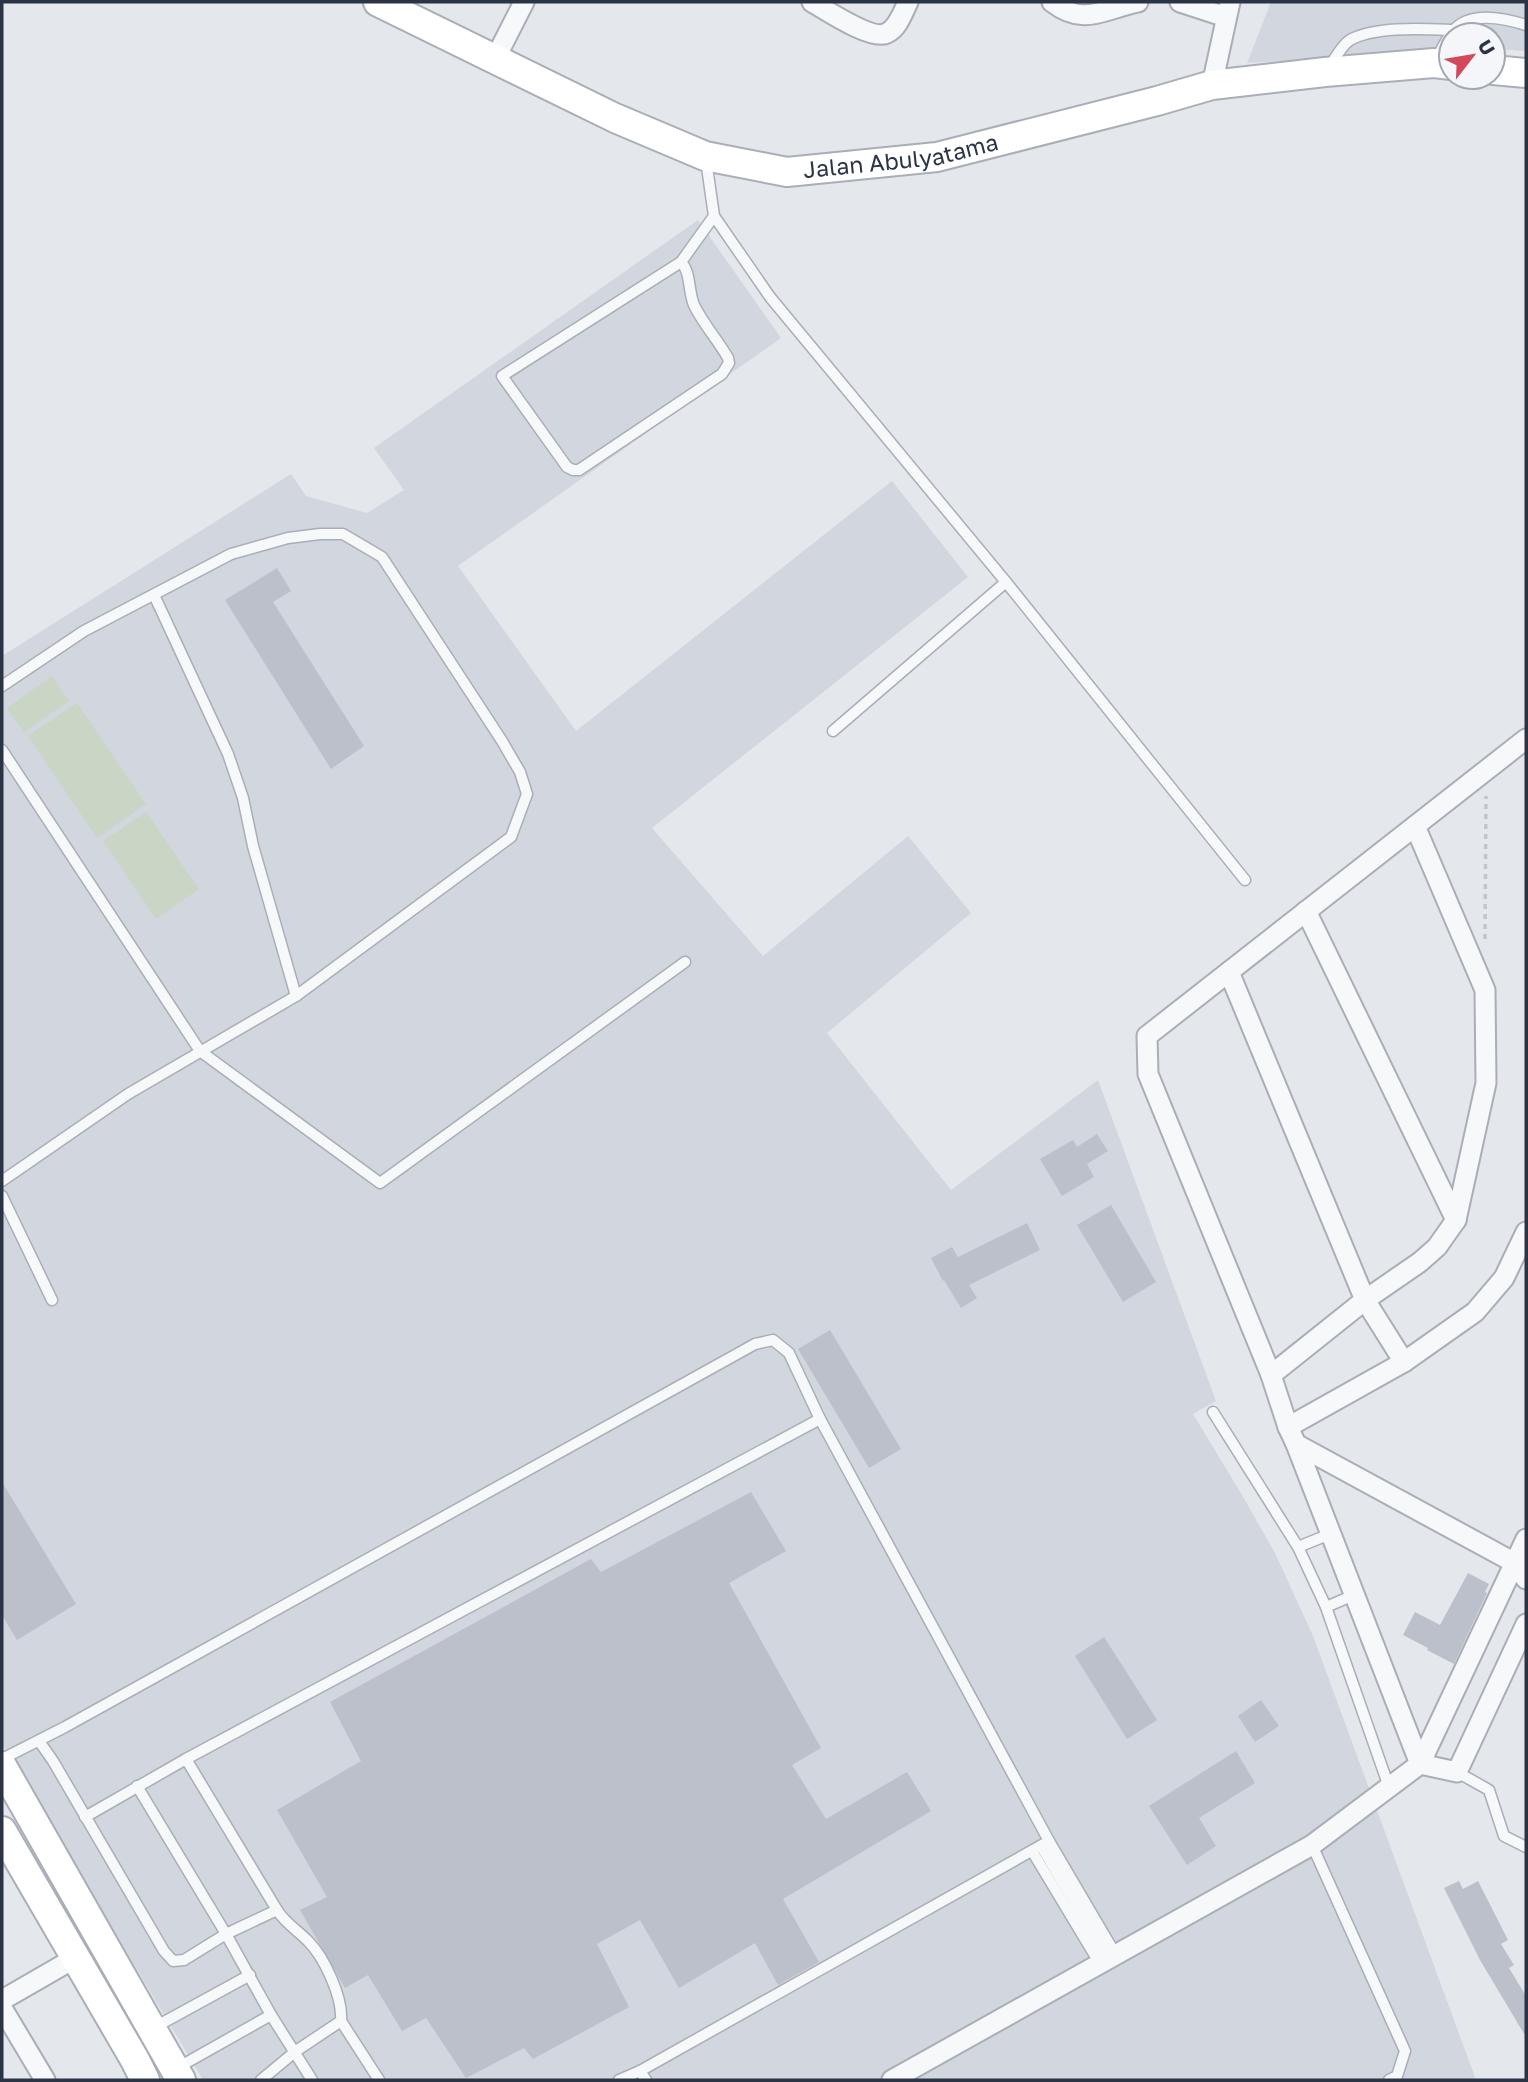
<svg xmlns="http://www.w3.org/2000/svg" width="1528" height="2082" font-family="'Golos Text',sans-serif">
<rect width="100%" height="100%" fill="#e4e7ec"/>
<g fill="#d2d6de">
<polygon points="1271,2 1526,2 1526,51 1493,49 1493,35 1451,35 1451,51 1247,63"/>
<polygon points="698,220 781,338 458,566 576,731 892,481 968,577 652,828 763,956 908,836 971,913 827,1033 951,1190 1098,1080 1216,1401 1193,1414 1242,1495 1275,1553 1313,1636 1476,2080 203,2080 2,1744 2,656 291,474 306,496 367,513 404,490 374,448"/>
</g>
<g fill="#c9d6c5">
<polygon points="52,676 69,701 24,732 7,708"/>
<polygon points="77,703 146,804 97,838 28,736"/>
<polygon points="146,812 199,889 156,919 103,841"/>
</g>
<g fill="#bbc0ca">
<polygon points="277,568 291,591 273,602 364,746 331,769 225,600"/>
<polygon points="1097,1134 1108,1151 1087,1164 1094,1177 1062,1196 1040,1159 1073,1140 1077,1147"/>
<polygon points="1111,1205 1156,1282 1123,1302 1077,1225"/>
<polygon points="1027,1223 1040,1250 969,1285 977,1298 961,1308 944,1280 943,1281 931,1258 952,1247 958,1257"/>
<polygon points="830,1330 901,1449 869,1468 798,1349"/>
<polygon points="2,1482 76,1604 17,1640 2,1615"/>
<polygon points="751,1492 786,1551 729,1583 821,1748 792,1765 826,1819 907,1772 931,1811 783,1899 819,1962 778,1985 755,1943 679,1988 640,1920 597,1944 629,2007 533,2059 524,2048 466,2078 426,2018 402,2031 368,1975 345,1988 300,1910 327,1897 277,1810 361,1761 330,1702 591,1559 601,1572"/>
<polygon points="1468,1573 1489,1584 1485,1592 1487,1593 1454,1664 1427,1650 1428,1648 1403,1635 1415,1612 1440,1625"/>
<polygon points="1104,1637 1157,1720 1127,1739 1075,1656"/>
<polygon points="1261,1700 1279,1726 1255,1742 1238,1716"/>
<polygon points="1236,1751 1255,1783 1199,1818 1216,1846 1187,1865 1149,1806"/>
<polygon points="1459,1881 1463,1889 1478,1881 1508,1940 1501,1944 1514,1965 1509,1968 1526,1996 1526,2037 1480,1960 1444,1888"/>
</g>
<g fill="none" stroke-linecap="round" stroke-linejoin="round">
<g stroke="#a9aeb7" stroke-width="13">
<g id="lane">
<path d="M1436,60C1441,51 1446,39 1453,31C1470,10 1504,18 1526,25"/>
<path d="M1330,66C1335,58 1342,45 1350,40C1376,26 1424,29 1453,30"/>
<polyline points="706,160 714,216 770,297 1006,582 1245,880"/>
<path d="M681,262C691,272 688,291 694,305C703,324 718,340 728,358L729,363L722,374L579,470H573L567,467L502,376L681,262L714,216"/>
<polyline points="154,595 228,754 243,798 253,846 296,996"/>
<polyline points="2,686 84,631 231,554 288,538 320,534 343,534 382,557 502,741 520,772 527,794 511,837 296,996 128,1094 2,1181"/>
<polyline points="833,731 1006,582"/>
<polyline points="2,750 200,1051 380,1183 685,962"/>
<polyline points="2,1196 52,1300"/>
<polyline points="1213,1412 1298,1547 1326,1607 1354,1595"/>
<polyline points="1298,1547 1330,1534"/>
<polyline points="1326,1607 1389,1787"/>
<polyline points="39,1741 53,1761 164,1951 173,1961 184,1960 226,1934 277,1910"/>
<polyline points="2,1759 65,1727 755,1344 773,1340 789,1353 820,1419"/>
<path d="M186,1759L277,1910C285,1923 297,1930 308,1941C324,1957 343,1997 341,2021L379,2080"/>
<polyline points="1457,1772 1489,1790 1504,1836 1526,1847"/>
<polyline points="137,1786 226,1934 271,2015 312,2080"/>
<polyline points="85,1817 186,1759 820,1419 1049,1841 640,2071 619,2080"/>
<polyline points="1049,1841 1116,1955"/>
<polyline points="1312,1845 1405,2051 1397,2076 1389,2080"/>
<polyline points="1041,1846 1108,1960"/>
<polyline points="1032,1851 1100,1964"/>
<polyline points="155,2027 250,1975"/>
<polyline points="177,2068 271,2015"/>
<polyline points="640,2071 646,2080"/>
<polyline points="261,2080 296,2051 341,2021"/>
</g>
</g>
<g stroke="#a9aeb7" stroke-width="23">
<g id="street">
<path d="M812,2C826,10 872,41 887,33C898,28 903,12 908,2"/>
<path d="M1052,2C1084,27 1103,9 1138,2"/>
<polyline points="1180,2 1226,17"/>
<polyline points="495,59 524,2"/>
<polyline points="1212,85 1230,2"/>
<polyline points="1306,911 1456,1220"/>
<polyline points="1229,972 1365,1300 1404,1362"/>
<polyline points="1271,1375 1365,1300 1420,1262 1437,1247 1456,1220 1486,1083 1485,990 1415,826"/>
<polyline points="1288,1427 1404,1362 1475,1312 1504,1278 1526,1232"/>
<polyline points="1296,1444 1515,1563 1526,1579"/>
<polyline points="1420,1764 1296,1444 1288,1427 1271,1375 1148,1074 1147,1036 1526,739"/>
<polyline points="1420,1764 1457,1772 1526,1624"/>
<polyline points="2,2000 75,1958"/>
<polyline points="2,2008 45,2080"/>
<polyline points="892,2080 1312,1845 1420,1764 1526,1539"/>
</g>
</g>
<g stroke="#a9aeb7" stroke-width="32">
<g id="secondary">
<path id="s1" d="M378,2L615,118L705,156L787,172L937,157L1157,101L1212,85L1325,72L1434,63L1451,65"/>
<polyline points="1493,70 1526,73"/>
<polyline points="2,1766 181,2080"/>
<polyline points="2,1831 135,2060 145,2080"/>
</g>
</g>
<polyline stroke="#c2c5cb" stroke-width="3.5" stroke-dasharray="5 5" stroke-linecap="butt" points="1485,939 1486,796"/>
<use href="#lane" stroke="#f7f8fa" stroke-width="10"/>
<use href="#street" stroke="#f7f8fa" stroke-width="19"/>
<use href="#secondary" stroke="#fff" stroke-width="28"/>
</g>
<g text-anchor="middle" stroke-width="6" stroke-linejoin="round" paint-order="stroke">
<g font-size="23" fill="#2b3445" stroke="#f4f6f9">
<text dy="8" stroke="none"><textPath href="#s1" startOffset="560">Jalan Abulyatama</textPath></text>
</g>
</g>
<rect width="1528" height="2082" fill="none" stroke="#2b3445" stroke-width="7"/>
<g transform="translate(1472 56) rotate(59)"><circle r="33" fill="#f4f6f9" stroke="#a4a8b1" stroke-width="2"/>
<path d="M0-5L12 26L0 18L-12 26Z" fill="#d1495b"/>
<text y="-10" font-size="19" font-weight="bold" text-anchor="middle" fill="#2b3445">U</text>
</g>
</svg>
